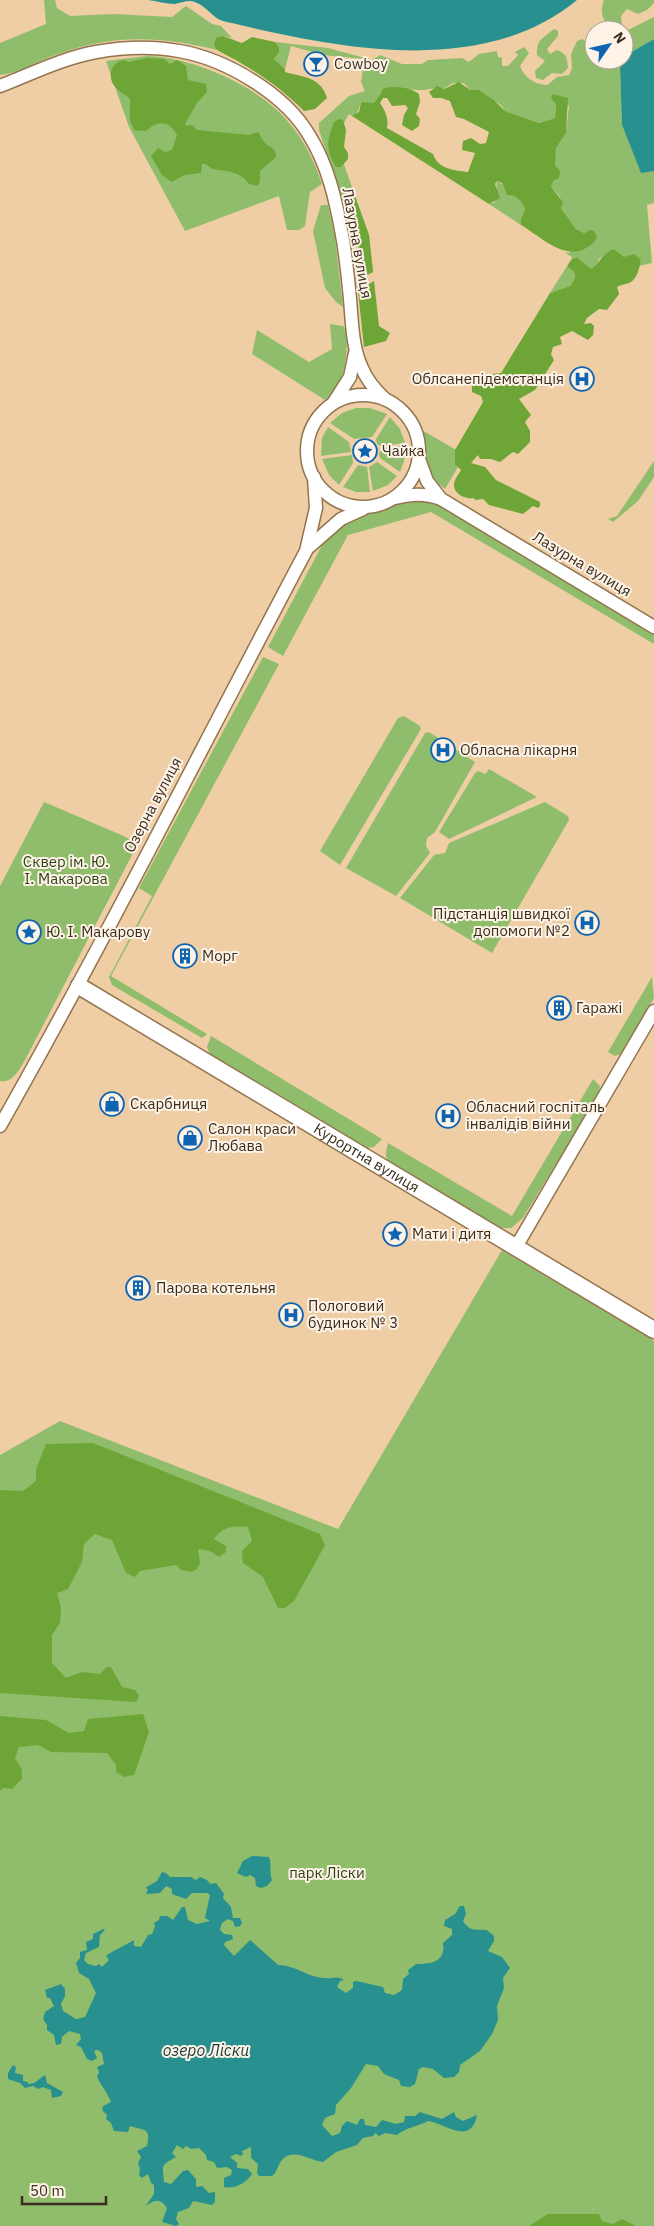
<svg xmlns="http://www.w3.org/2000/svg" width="654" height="2226" font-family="'IBM Plex Sans',sans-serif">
<rect width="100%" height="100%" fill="#efcea5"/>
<g fill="#90bd6b">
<path d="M44,0H55L57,8L70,16L113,14L172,17L186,6L212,24L221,26L232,38L223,36L214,46L217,50C159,36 115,34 58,54C40,60 19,73 0,75V43L46,24Z"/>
<path d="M604,0H654V3L647,10L638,14L627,9L621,16L622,24L613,30C603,24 599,11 604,0Z"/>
<path d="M654,17V39L628,54L620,68L622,125L641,172L654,171V203L647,205L652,263L639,266L641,260L624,257L614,249L599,259L597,266L591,269L577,257L571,260L572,257L564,252L569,253L590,230L584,233L576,229L561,208L560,197L551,187L556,148L566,133L569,106L556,104L555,118L539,123L505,111L501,105L479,90H470L464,83H453L443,89L437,87C425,92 408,90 395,87L380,93L374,104L361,102L357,114L352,116L349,114L335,139L369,235L373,272L361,278L357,275C354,262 357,265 358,253C359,238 353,217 344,205L319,130V123L349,96L365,91L361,82L364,59L323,55L291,46L285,69L274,59L279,53V47L275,42L328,48L372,60L380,55L402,64H422L428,60L462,58L469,62L479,54L497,51L498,57L502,58V66H508L518,55L515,52L524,47L529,53L520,66C525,79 535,84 547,85L557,77L569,75L572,68L571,54L577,41L582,39L587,42L594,40V60H624V32Z"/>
<path d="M554,29L558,31V36L547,49L550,54L557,50C567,54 567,58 568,68L562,74L552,73L543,80L536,78L535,71L545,61L537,55C536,40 543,38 554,29Z"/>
<path d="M147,56C190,57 248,82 279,112C300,132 313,157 322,184L310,192L305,226L299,230H287L279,196L185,231L129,127L106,61Z"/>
<path d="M497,181L502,184L507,194C516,195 521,200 525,209L521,219V225L489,204L495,202Z"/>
<polygon points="321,205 328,205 335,237 343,307 336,302 325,288 313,231"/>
<polygon points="567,266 574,272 575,278 570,286 550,293"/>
<path d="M330,324L343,326C351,337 345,373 339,385C336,392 330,395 325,400L252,354L257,330L309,362L332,349Z"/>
<polygon points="356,408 370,408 387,414 372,437 354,439 330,423 342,413"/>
<polygon points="390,417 400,429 405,443 381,446 377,444 376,439"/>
<polygon points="328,427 349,442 351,452 321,456 322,438"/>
<path d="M420,429L465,455L445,489C417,468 430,457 420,429Z"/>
<polygon points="406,445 404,461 400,472 380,458 379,453 382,449"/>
<polygon points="352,455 353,463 339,485 329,475 322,459"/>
<polygon points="654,461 654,477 638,501 613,522 608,519 617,516"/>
<polygon points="377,462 397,476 388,485 373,491 369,467"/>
<polygon points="358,465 367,467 370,492 356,492 343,487"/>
<path d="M422,499L437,504L654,633V644L431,512L348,535L283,656L268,647L321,547C327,538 333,529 342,523C360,511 401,501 422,499Z"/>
<polygon points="263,657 279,664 111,976 207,1034 202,1038 112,985 109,977 152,896 139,888"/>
<polygon points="404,716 420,726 421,729 340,865 320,851 398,718"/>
<polygon points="429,732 475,762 435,832 427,838 426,846 430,853 396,896 346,868 425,733"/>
<polygon points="489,769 537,797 449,839 439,832 475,773 479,771 485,774"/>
<path d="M44,802L126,837L132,842L133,853L25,1060C19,1070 13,1083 0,1081V886Z"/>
<polygon points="545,802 568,816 569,820 492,953 400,898 434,855 445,853 449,843"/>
<polygon points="652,977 654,998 621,1054 615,1056 608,1052"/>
<polygon points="211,1036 382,1139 374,1147 365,1148 210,1055 207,1047"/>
<path d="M593,1079L600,1086L598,1095L523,1218L511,1228H497L390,1164C384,1156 386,1152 388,1143L512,1216Z"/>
<polygon points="502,1250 654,1341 654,2226 0,2226 0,1455 60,1421 338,1529"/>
</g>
<g fill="#6ea537">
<path d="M223,36L242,43L252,37L275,42L279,47V53L274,59L285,69V72C303,77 321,77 327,98L315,109L304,111C277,84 250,67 217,50L214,46L216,38Z"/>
<path d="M148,58L164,59L170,64L177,60L186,66L188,80L206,84L207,92L197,103L185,124L187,126L192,125L197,130L249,135L258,132C260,135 263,141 266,144C271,148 276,148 276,157L260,171V182L257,186L249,184C240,171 226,171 212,169L206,164H202L201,173L184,175L172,182L162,175L151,156L158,148L165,152L172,150L177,135C169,120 158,120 146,131L134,130L130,121V99C126,95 121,93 117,89C106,79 110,62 124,60L128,62Z"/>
<path d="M459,82L470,90H479L494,100L505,111L539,123L555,118L556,104L551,98L553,94L568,98L566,133L556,148L555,165L560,171L559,178L553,181L551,187L563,202L561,208L576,229L584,233L590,230L594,231L597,237C594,243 591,245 586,248C564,261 540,236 521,225V219L525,209C521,200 516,195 507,195L502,183L497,181L495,184L500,198L489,204L352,116L359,112L361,102L374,103L384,88C396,86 409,87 419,94L420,102L416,114L420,119L419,126L412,131L402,125L404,115L408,108L405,105L392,106L387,98H383L380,103C385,111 389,118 387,128L433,154C438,169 453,170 468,172L475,153L462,150L463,141L471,138L480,144L486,143L489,132L464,119L456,117L450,101L441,98H433L429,92L437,86L444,89Z"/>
<path d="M339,119L343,120L346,130L344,147L348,153V159L341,167H336C325,148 327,141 334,122Z"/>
<path d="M352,188L369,235L373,272L361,278L357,275C355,267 360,261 360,252C360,230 347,211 343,191Z"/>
<path d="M614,249L624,257L634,254L641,260C639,268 638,279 629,283C624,285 622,284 617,287L619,294L607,310L599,309L587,318L584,324L591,323L594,326L593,335L588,340L572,331L560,337L562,344L553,347L551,354L554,360L535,390L519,399L531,415L525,422L530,431V442L518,454L513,452L500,462L491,459H480L478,455L471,463L485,467L496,480L540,502V506L538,508L533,506L523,514L489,505L483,499L475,500L474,498C466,500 453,494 454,484C455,478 459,474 461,470L455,464V450L483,402L481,396L472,392V386C480,375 487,374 501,373L550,293L570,286L575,278L574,272L567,266L571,260L577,257L591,269C600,264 600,255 614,249Z"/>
<polygon points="374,281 379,326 390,333 386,341 364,347 358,291"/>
<path d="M93,1443L320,1534L325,1545L294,1601L285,1608H278L263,1577L243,1563L242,1551L252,1541L248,1527C234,1526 223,1526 214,1539L226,1546V1552L219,1557L210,1551L198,1549L200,1563L197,1569L192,1572L181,1570L176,1565L140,1571L135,1577L126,1573L112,1540L95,1534L84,1544L82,1562L68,1589L57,1593L61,1608L60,1623L52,1635V1663L66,1678L82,1672L100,1674L107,1667H111L122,1687L135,1690L139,1696L136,1702L0,1693V1490L23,1491L36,1481V1469L46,1444Z"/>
<polygon points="143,1714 149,1732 134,1775 124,1777 116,1772 116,1765 107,1753 51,1752 38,1745 19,1747 15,1758 22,1770 22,1779 12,1789 3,1788 0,1791 0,1716 46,1720 69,1733 84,1731 88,1719"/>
<polygon points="548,2214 599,2214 602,2221 613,2224 622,2219 636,2226 529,2226"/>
</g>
<g fill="#28908e">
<path d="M148,0H577C485,76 347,50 240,25C234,23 224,22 218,19C209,13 202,2 190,1C185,1 179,3 175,4C166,4 157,1 148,0Z"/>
<polygon points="654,39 654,171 641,173 622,125 620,68 628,54"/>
<path d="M252,1856L269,1857C272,1864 269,1872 272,1880L267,1886L261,1888L256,1886L255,1878L250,1875L246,1877L237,1873L243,1861Z"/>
<path d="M162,1872L166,1873L170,1877H191L196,1880L200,1877L207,1880L210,1884L216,1883L224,1894L223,1898L231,1907L233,1918H240L242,1923L240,1926L235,1927L233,1921L228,1919L222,1923L220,1930L224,1934L232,1935L233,1939L225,1942L224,1945L234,1956L250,1940L278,1965C295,1965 309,1978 325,1978C333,1979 336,1975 344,1980L340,1981L337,1987L346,1993L353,1988V1982L356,1981L383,1987L385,1993L394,1995L402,1990L403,1979L409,1974L408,1970L416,1964C425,1964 441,1964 443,1951C444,1948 443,1946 443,1943L452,1935V1929L444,1926L445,1920L455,1914L460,1906H464L466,1914L463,1921C470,1932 475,1929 487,1930L494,1936V1941L488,1951L502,1957L510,1968L503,1978L504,1988L497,2006L498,2020L492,2034L480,2051L460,2065L459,2072L454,2077L444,2078L433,2069L423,2067L419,2069L415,2084L410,2087L401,2086L399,2080L384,2074L378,2066L366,2064L351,2088L336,2105L335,2114L325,2118L322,2125L332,2136L340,2133L342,2126L347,2121L357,2125L360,2119H364L365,2125L376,2127L382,2120L396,2124L404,2122L405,2116H415L420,2112L442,2119L454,2112L456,2117L463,2121L477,2115C471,2147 445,2123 428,2121C417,2127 409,2126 397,2135L385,2133L379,2136L375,2133L373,2136L363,2138L357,2145L336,2152L323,2162C310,2161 295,2148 283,2159C277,2164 278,2172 272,2176H259L257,2173L258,2164L251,2158V2147L242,2151L243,2154L241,2156L236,2154L230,2157L237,2163V2168L248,2169L252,2174C246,2183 235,2189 224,2187V2178L231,2175L232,2170L227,2167L217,2168L214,2162L207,2160L206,2155L199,2148L191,2149L186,2146L183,2149L177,2145L172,2153L176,2157C159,2166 163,2166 164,2182L171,2184L183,2171L188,2170L196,2179V2187L202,2186L209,2193L215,2192V2202L212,2205L193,2201L189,2208L178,2212L176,2219L179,2224L176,2226L162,2222L167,2208C160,2197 153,2200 145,2207L154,2194V2185L151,2183L148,2174L142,2178L139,2175L140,2169L138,2163L141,2157L137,2151L147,2146C151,2127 145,2131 130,2126L128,2132L114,2131L111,2123L106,2119L107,2115L102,2110L103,2106L111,2102C107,2092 102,2087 97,2077L99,2072L97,2067L104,2064L102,2053L98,2050L94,2051L97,2058L92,2061L87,2059L81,2047L76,2045L81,2039L80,2034L69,2031L62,2037L61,2044L56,2045L54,2035L47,2030V2025L43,2019L45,2012L54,2006L50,1998H47L45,1990L61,1984L65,1989V1996L61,2004L63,2011L76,2019L85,2017L96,1993L89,1979L79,1973L76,1963L80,1958V1952L87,1950L86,1942L93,1939V1934L103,1929L105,1930L100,1935L99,1947L86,1953L84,1960L88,1964L96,1966L99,1964L102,1967L109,1960L106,1956C110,1952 126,1945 134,1940V1946L141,1947L148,1935L152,1934L155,1927L154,1923L159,1920L160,1916H167L173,1920L182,1907H185L188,1920L197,1924L210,1921L205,1918L210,1895L207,1893H192L186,1899L172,1894V1889L166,1886L160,1893L146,1894L148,1889L145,1888L157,1881Z"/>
<polygon points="13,2065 16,2067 15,2073 23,2075 23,2081 28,2082 28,2084 34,2083 45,2075 47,2083 63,2092 61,2096 52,2098 51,2090 43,2087 38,2089 33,2086 25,2088 20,2083 8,2079 8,2073"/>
</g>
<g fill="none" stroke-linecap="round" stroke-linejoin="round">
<g stroke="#93744e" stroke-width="15">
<g id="minor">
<path d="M0,86C31,74 63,58 96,52C124,47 152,46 179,51C226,59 285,94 309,135C328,165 336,201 342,235C346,256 348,278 350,299C352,321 352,345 361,366C366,379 375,390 385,399"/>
<circle cx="363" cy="451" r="56"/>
<polyline points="334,402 350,377 355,353"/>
<polyline points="419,459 427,481 441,499"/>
<path d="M395,498C412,494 425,493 441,499L654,627"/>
<polyline points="309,547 341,519 363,509"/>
<path d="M0,1126C107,937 204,743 306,551L316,508L314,477"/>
<polyline points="516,1247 654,1011"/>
</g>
</g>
<g stroke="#93744e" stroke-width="19">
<g id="major">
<path id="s1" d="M79,986L654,1330"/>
</g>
</g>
<use href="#minor" stroke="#fff" stroke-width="12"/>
<use href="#major" stroke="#fff" stroke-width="16"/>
</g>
<defs>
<g id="bar-ring" transform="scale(1.25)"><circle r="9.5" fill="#fdf3e7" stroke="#0e64b1" stroke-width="1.5"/><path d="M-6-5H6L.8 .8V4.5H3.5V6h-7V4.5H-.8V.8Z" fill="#0e64b1"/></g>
<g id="hospital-ring" transform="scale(1.25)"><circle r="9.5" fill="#fdf3e7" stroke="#0e64b1" stroke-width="1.5"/><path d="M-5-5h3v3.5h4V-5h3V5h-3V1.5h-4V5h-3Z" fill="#0e64b1"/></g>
<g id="sight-ring" transform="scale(1.25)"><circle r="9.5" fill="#fdf3e7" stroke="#0e64b1" stroke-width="1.5"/><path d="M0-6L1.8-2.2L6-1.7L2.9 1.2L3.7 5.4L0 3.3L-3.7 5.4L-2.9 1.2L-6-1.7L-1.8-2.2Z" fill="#0e64b1"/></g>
<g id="building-ring" transform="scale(1.25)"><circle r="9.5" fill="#fdf3e7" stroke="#0e64b1" stroke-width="1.5"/><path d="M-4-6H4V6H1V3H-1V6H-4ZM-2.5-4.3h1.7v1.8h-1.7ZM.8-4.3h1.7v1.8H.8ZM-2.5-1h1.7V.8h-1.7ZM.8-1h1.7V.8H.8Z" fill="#0e64b1"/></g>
<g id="shop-ring" transform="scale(1.25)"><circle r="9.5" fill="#fdf3e7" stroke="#0e64b1" stroke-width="1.5"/><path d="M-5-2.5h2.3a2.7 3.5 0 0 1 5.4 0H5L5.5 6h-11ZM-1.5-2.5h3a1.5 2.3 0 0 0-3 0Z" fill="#0e64b1"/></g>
</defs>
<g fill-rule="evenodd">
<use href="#bar-ring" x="316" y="64"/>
<use href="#hospital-ring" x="582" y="379"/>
<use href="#sight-ring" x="365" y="451"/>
<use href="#hospital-ring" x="443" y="750"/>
<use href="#hospital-ring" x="587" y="923"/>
<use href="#sight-ring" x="29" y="932"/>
<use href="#building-ring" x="185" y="956"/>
<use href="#building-ring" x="559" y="1008"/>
<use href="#shop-ring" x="112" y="1104"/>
<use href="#hospital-ring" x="448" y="1116"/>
<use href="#shop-ring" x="190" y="1138"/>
<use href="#sight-ring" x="395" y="1234"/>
<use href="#building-ring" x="138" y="1288"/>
<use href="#hospital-ring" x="291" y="1315"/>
</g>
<g text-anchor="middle" stroke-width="4" stroke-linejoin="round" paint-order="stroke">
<g font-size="15" fill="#3a2d1d" stroke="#fdf3e7" text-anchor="start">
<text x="334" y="69">Cowboy</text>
<text x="564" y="384" text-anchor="end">Облсанепідемстанція</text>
<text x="382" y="456">Чайка</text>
<text x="460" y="755">Обласна лікарня</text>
<text x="570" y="919" text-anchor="end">Підстанція швидкої<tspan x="570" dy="17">допомоги №2</tspan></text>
<text x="46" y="937">Ю. І. Макарову</text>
<text x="202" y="961">Морг</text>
<text x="576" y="1013">Гаражі</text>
<text x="130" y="1109">Скарбниця</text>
<text x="466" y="1112">Обласний госпіталь<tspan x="466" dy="17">інвалідів війни</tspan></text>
<text x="208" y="1134">Салон краси<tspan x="208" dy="17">Любава</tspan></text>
<text x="412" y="1239">Мати і дитя</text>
<text x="156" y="1293">Парова котельня</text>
<text x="308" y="1311">Пологовий<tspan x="308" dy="17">будинок № 3</tspan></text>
</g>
<g font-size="15" fill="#3a2d1d" stroke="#fdf3e7">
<text transform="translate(357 243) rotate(80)" y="5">Лазурна вулиця</text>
<text transform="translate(582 564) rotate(31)" y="5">Лазурна вулиця</text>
<text transform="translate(153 805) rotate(-62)" y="5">Озерна вулиця</text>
<text dy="5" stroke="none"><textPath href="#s1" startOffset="335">Курортна вулиця</textPath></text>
</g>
<g font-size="15" fill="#2c4318" stroke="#fdf3e7">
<text x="66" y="867">Сквер ім. Ю.<tspan x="66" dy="17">І. Макарова</tspan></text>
<text x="327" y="1878">парк Ліски</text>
</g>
<g font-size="16" font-style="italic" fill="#1c3a39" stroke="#fdf3e7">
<text x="206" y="2056">озеро Ліски</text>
</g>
</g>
<g transform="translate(609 45) rotate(56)"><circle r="24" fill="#fdf3e7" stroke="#afa496"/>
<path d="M0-4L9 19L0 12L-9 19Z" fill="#0e64b1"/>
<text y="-8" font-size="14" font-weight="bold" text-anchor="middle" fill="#3a2d1d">N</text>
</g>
<path d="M22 2196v8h84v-8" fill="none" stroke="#3a2d1d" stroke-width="2.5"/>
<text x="30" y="2196" font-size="15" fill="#3a2d1d" stroke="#fdf3e7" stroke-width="4" paint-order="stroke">50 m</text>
</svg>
